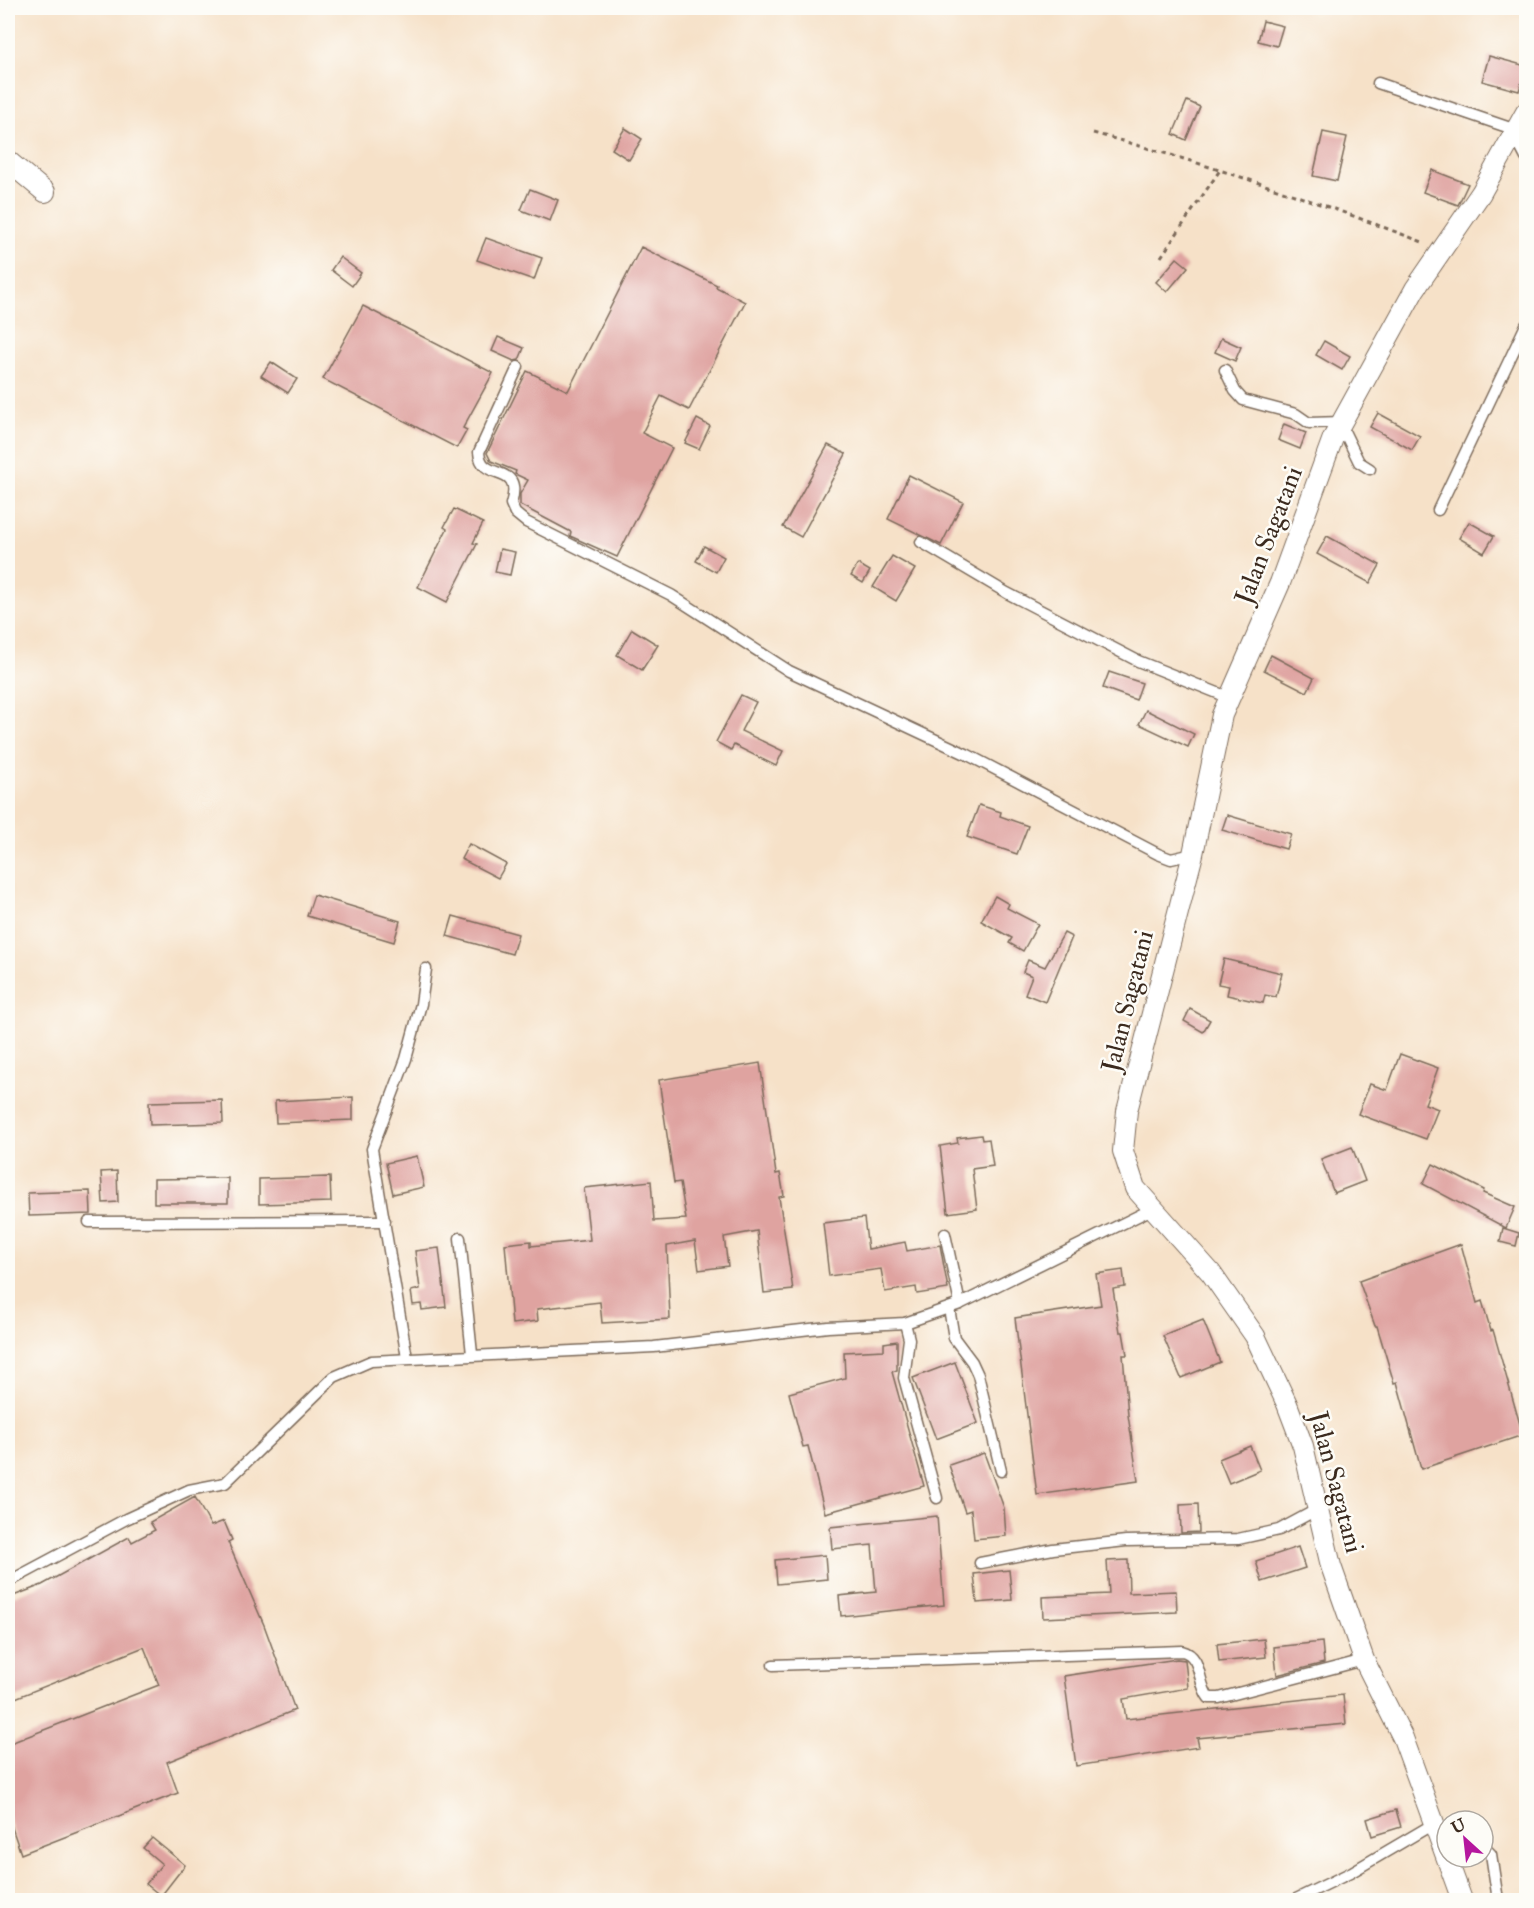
<svg xmlns="http://www.w3.org/2000/svg" width="1534" height="1908" font-family="'IM FELL Double Pica',serif">
<rect width="100%" height="100%" fill="#fdfcf7"/>
<filter id="ink" filterUnits="userSpaceOnUse"><feTurbulence type="fractalNoise" baseFrequency=".0167" numOctaves="2"/><feDisplacementMap in="SourceGraphic" scale="12" xChannelSelector="R" yChannelSelector="G"/><feConvolveMatrix kernelMatrix="1 2 1 2 8 2 1 2 1" color-interpolation-filters="sRGB"/></filter>
<filter id="wash" filterUnits="userSpaceOnUse"><feTurbulence type="fractalNoise" baseFrequency=".008" numOctaves="4" result="noise"/><feDisplacementMap in="SourceGraphic" scale="24" xChannelSelector="R" yChannelSelector="G"/><feGaussianBlur stdDeviation="1.35" result="paint"/><feColorMatrix in="noise" values="0 0 0 0 0 0 0 0 0 0 0 0 0 0 0 0 0 1.4 0 .05"/><feComposite in="paint" operator="in"/></filter>
<g filter="url(#wash)">
<rect width="100%" height="100%" fill="#f6e1c8"/>
<g id="blocks">
<g fill="#dfa3a0">
<polygon points="1263,21 1283,26 1277,46 1258,41"/>
<polygon points="1489,56 1526,66 1519,91 1482,81"/>
<polygon points="1187,101 1200,107 1186,140 1173,134"/>
<polygon points="625,128 642,139 629,160 612,149"/>
<polygon points="1323,132 1347,137 1337,181 1313,176"/>
<polygon points="1432,170 1468,184 1458,205 1423,192"/>
<polygon points="530,189 558,200 550,221 521,210"/>
<polygon points="486,238 542,258 534,280 477,260"/>
<polygon points="641,247 717,285 716,287 745,302 689,410 661,396 642,433 672,448 617,557 570,536 571,532 520,505 520,494 528,480 515,474 516,471 491,461 487,453 527,371 568,391"/>
<polygon points="340,257 361,273 352,286 331,270"/>
<polygon points="1177,258 1188,267 1167,292 1156,282"/>
<polygon points="363,306 493,373 463,428 467,430 457,448 323,379"/>
<polygon points="498,337 524,348 519,360 514,361 492,351"/>
<polygon points="1221,338 1241,347 1235,361 1215,352"/>
<polygon points="1324,341 1350,356 1342,370 1316,355"/>
<polygon points="271,362 297,379 288,393 261,376"/>
<polygon points="1378,413 1420,436 1412,450 1370,427"/>
<polygon points="697,419 710,426 699,449 685,443"/>
<polygon points="1284,424 1306,433 1300,449 1278,440"/>
<polygon points="828,445 846,454 801,537 783,527"/>
<polygon points="909,475 963,502 941,545 888,519"/>
<polygon points="454,509 483,523 473,543 477,544 447,602 418,587 447,529 444,527"/>
<polygon points="1469,522 1494,536 1484,553 1459,538"/>
<polygon points="1327,536 1380,565 1370,583 1317,554"/>
<polygon points="704,546 724,557 716,572 696,561"/>
<polygon points="500,549 515,552 510,575 495,572"/>
<polygon points="892,556 915,569 896,601 873,587"/>
<polygon points="858,564 870,571 863,583 851,576"/>
<polygon points="632,629 658,645 642,670 617,655"/>
<polygon points="1271,655 1314,678 1307,692 1264,670"/>
<polygon points="1109,672 1142,683 1136,700 1103,688"/>
<polygon points="741,695 756,702 741,731 783,751 776,766 734,745 731,750 716,742"/>
<polygon points="1146,710 1194,734 1188,747 1139,724"/>
<polygon points="979,805 1001,812 1000,816 1028,826 1017,854 967,837"/>
<polygon points="1227,815 1291,834 1286,849 1222,830"/>
<polygon points="469,844 506,864 498,878 461,859"/>
<polygon points="314,895 400,921 394,942 307,916"/>
<polygon points="995,896 1009,904 1007,908 1038,924 1023,951 1009,943 1012,938 981,921"/>
<polygon points="453,916 518,934 512,954 447,936"/>
<polygon points="1064,933 1072,937 1045,1002 1025,994 1032,976 1023,972 1028,960 1045,967"/>
<polygon points="1224,959 1282,973 1276,997 1265,995 1263,1003 1227,995 1229,986 1218,984"/>
<polygon points="1190,1009 1210,1020 1203,1032 1184,1021"/>
<polygon points="1400,1054 1438,1068 1425,1104 1438,1109 1426,1139 1358,1114 1370,1084 1387,1090"/>
<polygon points="760,1063 776,1174 780,1173 784,1196 779,1197 793,1290 764,1293 757,1231 724,1237 728,1266 699,1270 695,1241 667,1246 670,1319 602,1323 600,1302 537,1309 538,1321 512,1324 505,1244 531,1241 531,1246 590,1240 584,1188 651,1181 654,1221 686,1219 680,1182 674,1183 659,1080"/>
<polygon points="353,1097 353,1120 276,1123 275,1101"/>
<polygon points="222,1100 223,1123 150,1125 149,1102"/>
<polygon points="981,1135 982,1140 989,1139 993,1166 972,1169 977,1209 948,1213 940,1146 958,1143 957,1138"/>
<polygon points="1352,1147 1365,1181 1334,1193 1321,1159"/>
<polygon points="417,1156 424,1187 393,1194 386,1163"/>
<polygon points="1433,1164 1484,1190 1483,1193 1515,1207 1506,1228 1423,1184"/>
<polygon points="117,1171 118,1202 103,1203 101,1172"/>
<polygon points="330,1177 331,1202 259,1204 259,1179"/>
<polygon points="228,1178 228,1203 154,1203 154,1179"/>
<polygon points="90,1191 91,1214 29,1216 28,1193"/>
<polygon points="864,1218 868,1249 905,1242 907,1251 940,1245 948,1289 917,1294 916,1287 885,1292 881,1269 829,1276 823,1223"/>
<polygon points="1503,1228 1519,1233 1516,1246 1500,1242"/>
<polygon points="1461,1244 1477,1303 1482,1301 1491,1331 1493,1330 1523,1435 1421,1469 1397,1382 1394,1383 1377,1326 1375,1326 1359,1281"/>
<polygon points="439,1248 446,1307 422,1310 421,1304 413,1305 411,1291 420,1289 415,1251"/>
<polygon points="1123,1270 1125,1287 1113,1289 1120,1332 1123,1332 1127,1355 1123,1355 1128,1415 1138,1481 1037,1495 1015,1318 1101,1305 1096,1274"/>
<polygon points="1203,1320 1220,1362 1181,1378 1163,1336"/>
<polygon points="897,1341 897,1370 892,1372 924,1486 825,1513 808,1446 803,1447 789,1393 845,1378 844,1352 884,1350 884,1343"/>
<polygon points="955,1362 978,1423 936,1439 913,1378"/>
<polygon points="1250,1446 1260,1470 1229,1483 1219,1459"/>
<polygon points="984,1453 1004,1508 1006,1536 974,1539 971,1510 965,1512 949,1465"/>
<polygon points="195,1497 211,1526 224,1521 232,1540 228,1542 264,1625 295,1710 167,1762 178,1793 21,1854 8,1816 8,1744 159,1685 144,1647 8,1701 8,1598 42,1585 129,1537 132,1542 155,1530 150,1522"/>
<polygon points="1198,1504 1199,1532 1181,1533 1180,1505"/>
<polygon points="937,1516 944,1605 841,1616 839,1596 876,1592 872,1545 832,1549 830,1527"/>
<polygon points="1298,1547 1305,1568 1262,1582 1256,1561"/>
<polygon points="825,1555 827,1579 777,1584 775,1560"/>
<polygon points="1128,1560 1129,1593 1176,1591 1177,1612 1043,1618 1042,1597 1109,1594 1107,1561"/>
<polygon points="1009,1570 1012,1600 977,1603 974,1574"/>
<polygon points="1264,1639 1266,1657 1219,1662 1217,1644"/>
<polygon points="1322,1642 1324,1663 1277,1675 1274,1647"/>
<polygon points="1177,1659 1185,1660 1188,1688 1123,1699 1126,1719 1343,1695 1346,1724 1197,1738 1199,1747 1076,1766 1064,1676"/>
<polygon points="1396,1810 1401,1827 1372,1836 1367,1819"/>
<polygon points="152,1838 185,1865 161,1896 146,1884 162,1864 143,1848"/>
</g>
</g>
</g>
<g filter="url(#ink)">
<use href="#blocks" fill-opacity="0" stroke="#7c6a5a" stroke-width="1.5"/>
<g fill="none" stroke-linecap="round" stroke-linejoin="round">
<g stroke="#7c6a5a" stroke-width="13">
<g id="lane">
<polyline points="1378,83 1516,130"/>
<polyline points="1514,135 1526,158"/>
<path d="M518,367L479,452C481,484 524,460 511,504L515,513L526,522L671,595L789,671L968,755L1158,854L1171,859L1193,854"/>
<polyline points="1225,370 1235,391 1243,400 1296,414 1309,423 1342,422"/>
<polyline points="1341,425 1359,462 1370,469"/>
<polyline points="1438,510 1526,325"/>
<polyline points="921,542 1007,593 1138,661 1230,698"/>
<polyline points="89,1222 385,1221"/>
<polyline points="945,1234 960,1304"/>
<polyline points="460,1238 472,1354"/>
<polyline points="949,1308 954,1338 972,1362 978,1375 1001,1471"/>
<polyline points="905,1323 909,1339 904,1378 937,1498"/>
<polyline points="407,1358 372,1149 406,1059 421,1004 426,969"/>
<polyline points="980,1563 1053,1549 1126,1541 1238,1539 1279,1530 1318,1509"/>
<polyline points="8,1582 126,1519 189,1490 225,1483 334,1377 371,1361 654,1347 828,1327 905,1323 960,1304 1152,1209"/>
<path d="M773,1665L1182,1651C1203,1656 1197,1684 1209,1698H1219L1364,1660"/>
<polyline points="1483,1846 1491,1854 1498,1900"/>
<polyline points="1294,1900 1350,1873 1435,1823"/>
</g>
</g>
<g stroke="#7c6a5a" stroke-width="22">
<g id="street">
<polyline points="8,161 45,192"/>
<polyline points="1462,1900 1403,1738 1364,1660 1331,1566 1303,1446 1287,1404 1255,1336 1211,1273 1135,1188 1123,1151 1127,1111 1193,854 1222,715 1280,583 1333,438 1415,289 1481,193 1526,112"/>
</g>
</g>
<g stroke="#7c6a5a" stroke-width="3" stroke-dasharray="4.5 4.5" stroke-linecap="butt">
<path d="M1093,133C1206,163 1316,201 1425,243"/>
<polyline points="1161,257 1220,170"/>
</g>
<use href="#lane" stroke="#fff" stroke-width="10"/>
<use href="#street" stroke="#fff" stroke-width="20"/>
</g>
</g>
<g text-anchor="middle" stroke-width="5" stroke-linejoin="round" paint-order="stroke">
<g font-size="26" fill="#3b2a1e" stroke="#fdfcf7">
<text transform="translate(1268 535) rotate(-69)" y="9">Jalan Sagatani</text>
<text transform="translate(1127 1001) rotate(-76)" y="9">Jalan Sagatani</text>
<text transform="translate(1337 1482) rotate(75)" y="9">Jalan Sagatani</text>
</g>
</g>
<rect width="1534" height="1908" fill="none" stroke="#fdfcf7" stroke-width="30"/>
<g transform="translate(1465 1839) rotate(333)"><circle r="28" fill="#fdfcf7" stroke="#afa8a0" stroke-width="1.5"/>
<path d="M0-4.5L10 22L0 15L-10 22Z" fill="#b5179e"/>
<text y="-9" font-size="16" font-weight="bold" text-anchor="middle" fill="#3b2a1e">U</text>
</g>
</svg>
